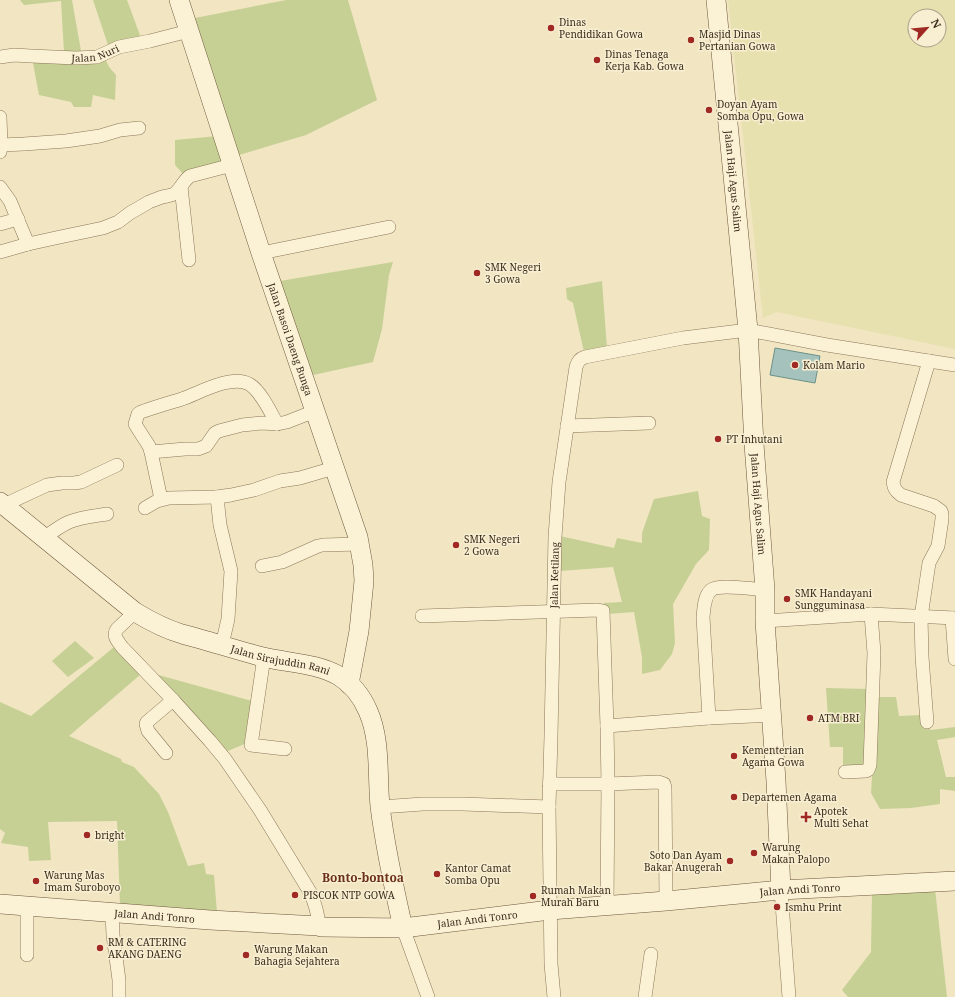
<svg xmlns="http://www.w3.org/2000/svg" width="955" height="997" font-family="'Noto Serif',serif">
<rect width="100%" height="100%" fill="#f1e5c2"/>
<path fill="#e7e1af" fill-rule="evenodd" d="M728,0H955V349L777,312L763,318ZM915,16H939V40H915Z"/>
<g fill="#c6d095">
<polygon points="20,0 72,0 81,51 64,52 61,1 24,5"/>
<polygon points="93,0 127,0 141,38 108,45"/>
<polygon points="286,0 348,0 377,100 306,135 239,155 195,18"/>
<polygon points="32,58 105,58 109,67 116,75 115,100 93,95 91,107 74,107 71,102 39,95"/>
<polygon points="218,136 229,163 185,176 175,165 175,140"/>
<polygon points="393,262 389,275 382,329 373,362 313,375 280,281"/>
<polygon points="602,281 607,348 584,352 573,303 567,299 566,288"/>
<polygon points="698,491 702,516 710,519 709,550 696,564 673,604 675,643 672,654 660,670 642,674 642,657 634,612 607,614 604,603 622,602 613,567 560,571 560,536 614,548 617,538 642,543 642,533 654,499"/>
<polygon points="75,641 94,658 68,677 52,661"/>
<polygon points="114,647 141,674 69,736 121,759 122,762 134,767 159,794 168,812 188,866 204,863 206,874 214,875 217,913 120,906 117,821 48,822 51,860 29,861 28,847 1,843 5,833 0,829 0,702 31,716"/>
<polygon points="155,674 252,701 247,743 223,753"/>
<polygon points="826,688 868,689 866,766 843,768 843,747 830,747"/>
<polygon points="877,697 896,697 899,716 922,715 924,725 931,730 955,727 955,737 937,740 946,777 955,777 955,791 940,789 940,804 911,808 880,809 871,793"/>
<polygon points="935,889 947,997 848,997 842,990 871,952 872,893"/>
</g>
<polygon fill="#a5c3bc" stroke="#6b928a" points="775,348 820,356 815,383 770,375"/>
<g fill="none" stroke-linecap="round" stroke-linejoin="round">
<g stroke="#8c7658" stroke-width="14">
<g id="street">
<path id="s1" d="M0,57L14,55L31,56L76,58L97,57L119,47L150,41L189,31"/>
<polyline points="0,117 1,145 0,152"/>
<polyline points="1,145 24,144 66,141 100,136 120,130 139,128"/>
<polyline points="0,187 10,201 28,244"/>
<polyline points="181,187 183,205 189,260"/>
<polyline points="0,224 18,219"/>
<path d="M0,252L28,244L60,237L103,228L118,222L130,213L149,202C153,200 157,199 162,197C166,196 170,196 174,194C181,189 183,181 190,176L232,165"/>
<polyline points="261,253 389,227"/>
<polyline points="567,426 649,423"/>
<polyline points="151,452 185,449 198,449 206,446 215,433 219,431 242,425 262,423 277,424 287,422 315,411"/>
<path d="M161,499L151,452L149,446L138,429L135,424L138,414L141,412C155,407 169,403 182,399C199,393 232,374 249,384C261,391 271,413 277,424"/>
<polyline points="4,505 47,485 62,483 74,483 81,482 117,465"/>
<polyline points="145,508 157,501 169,498 217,497"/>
<path d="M44,538C52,532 60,526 69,522C81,517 94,516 107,514"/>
<polyline points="262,566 282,562 318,546 323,545 359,544"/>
<path d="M135,612L117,629C112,636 118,641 122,647L173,700L147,722L146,724L148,731L166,753"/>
<polyline points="422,616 598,610 603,611 607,726 608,784 607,905"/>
<polyline points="952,618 955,659"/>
<polyline points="765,621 871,614 955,618"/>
<polyline points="222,645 228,619 231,571 220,525 217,497 231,495 254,490 280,481 300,478 334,468"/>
<polyline points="264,657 251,745 285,749"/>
<path d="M173,700L210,741L225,759L260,810L310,892C315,903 318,913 319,926"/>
<path d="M709,718L703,617C704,609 704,596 711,590C719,584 754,589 765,590"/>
<path d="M927,722L922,657L921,617L929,563L938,546L942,519V514L941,511L934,506L901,495C896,491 894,489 893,482L929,361"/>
<polyline points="607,726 709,718 772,715"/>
<polyline points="845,772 866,771 868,770 870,765 874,653 871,614"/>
<polyline points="549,784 608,784 658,782 664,784 665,788 666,901"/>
<polyline points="380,807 423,804 463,804 549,807"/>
<polyline points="781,890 789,997"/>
<polyline points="27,907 27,955"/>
<polyline points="112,913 113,935 119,980 119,997"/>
<polyline points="403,928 428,997"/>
<path id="s2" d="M554,997L551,964L549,807L551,736L555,537L559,482L576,367C578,362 579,359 585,357L683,338L748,330L827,345L955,365"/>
<polyline points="645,997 651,954"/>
</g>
</g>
<g stroke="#6e573b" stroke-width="20">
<g id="secondary">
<path id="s3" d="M179,0L261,253L358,537L363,565L364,581L359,631L349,684"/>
<path id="s4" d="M716,0L748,330L754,444L765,590V621L776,781L781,890"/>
<path id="s5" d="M0,502L135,612C150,621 165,629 182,634C209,641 236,650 263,657C288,663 317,663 339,676C352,684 362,697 368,711C381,740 377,775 380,806C385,847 394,888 403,928"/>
<path id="s6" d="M0,904L210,920L319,926L321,927L403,928L550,910L666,901L781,890L955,881"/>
</g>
</g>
<use href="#street" stroke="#fbf2d6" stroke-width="13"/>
<use href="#secondary" stroke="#fbf2d6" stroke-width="19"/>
</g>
<g fill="#a02923" stroke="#f8efd2" stroke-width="1.5">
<circle cx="551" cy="28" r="4"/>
<circle cx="691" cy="40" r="4"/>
<circle cx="597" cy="60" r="4"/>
<circle cx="709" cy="110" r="4"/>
<circle cx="477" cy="273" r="4"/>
<circle cx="795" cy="365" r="4"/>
<circle cx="718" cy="439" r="4"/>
<circle cx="456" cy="545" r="4"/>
<circle cx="787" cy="599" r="4"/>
<circle cx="810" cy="718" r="4"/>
<circle cx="734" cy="756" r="4"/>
<circle cx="734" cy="797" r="4"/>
<path d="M804 811h4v4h4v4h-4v4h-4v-4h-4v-4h4z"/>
<circle cx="87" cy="835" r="4"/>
<circle cx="754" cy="853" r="4"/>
<circle cx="730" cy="861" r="4"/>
<circle cx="437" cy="874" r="4"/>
<circle cx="36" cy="881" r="4"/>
<circle cx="295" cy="895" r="4"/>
<circle cx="533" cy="896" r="4"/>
<circle cx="777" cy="907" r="4"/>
<circle cx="100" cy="948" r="4"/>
<circle cx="246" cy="955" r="4"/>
</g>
<g text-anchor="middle" stroke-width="3" stroke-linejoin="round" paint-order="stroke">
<g font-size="10" fill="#3b2d1d" stroke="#f8efd2" text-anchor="start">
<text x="559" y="26">Dinas<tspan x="559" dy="12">Pendidikan Gowa</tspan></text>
<text x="699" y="38">Masjid Dinas<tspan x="699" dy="12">Pertanian Gowa</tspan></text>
<text x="605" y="58">Dinas Tenaga<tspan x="605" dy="12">Kerja Kab. Gowa</tspan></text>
<text x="717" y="108">Doyan Ayam<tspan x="717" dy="12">Somba Opu, Gowa</tspan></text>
<text x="485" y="271">SMK Negeri<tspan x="485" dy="12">3 Gowa</tspan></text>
<text x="803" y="369">Kolam Mario</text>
<text x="726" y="443">PT Inhutani</text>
<text x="464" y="543">SMK Negeri<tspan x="464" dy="12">2 Gowa</tspan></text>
<text x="795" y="597">SMK Handayani<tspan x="795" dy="12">Sungguminasa</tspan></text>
<text x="818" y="722">ATM BRI</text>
<text x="742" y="754">Kementerian<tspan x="742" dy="12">Agama Gowa</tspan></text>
<text x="742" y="801">Departemen Agama</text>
<text x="814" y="815">Apotek<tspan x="814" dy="12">Multi Sehat</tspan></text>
<text x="95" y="839">bright</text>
<text x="762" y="851">Warung<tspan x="762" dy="12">Makan Palopo</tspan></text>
<text x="722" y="859" text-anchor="end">Soto Dan Ayam<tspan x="722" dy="12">Bakar Anugerah</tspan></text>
<text x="445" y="872">Kantor Camat<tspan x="445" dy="12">Somba Opu</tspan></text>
<text x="44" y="879">Warung Mas<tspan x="44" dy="12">Imam Suroboyo</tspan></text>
<text x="541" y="894">Rumah Makan<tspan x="541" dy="12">Murah Baru</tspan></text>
<text x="303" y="899">PISCOK NTP GOWA</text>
<text x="785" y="911">Ismhu Print</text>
<text x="108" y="946">RM &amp; CATERING<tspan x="108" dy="12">AKANG DAENG</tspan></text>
<text x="254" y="953">Warung Makan<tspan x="254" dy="12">Bahagia Sejahtera</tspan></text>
</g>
<g font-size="10" fill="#3b2d1d" stroke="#f8efd2">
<text dy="4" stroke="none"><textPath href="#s1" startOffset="96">Jalan Nuri</textPath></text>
<text dy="4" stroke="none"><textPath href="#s4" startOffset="182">Jalan Haji Agus Salim</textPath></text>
<text dy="4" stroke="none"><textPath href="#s3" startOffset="357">Jalan Basoi Daeng Bunga</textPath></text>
<text dy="4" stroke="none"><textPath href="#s4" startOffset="506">Jalan Haji Agus Salim</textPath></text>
<text dy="4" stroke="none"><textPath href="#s2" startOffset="422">Jalan Ketilang</textPath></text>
<text dy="4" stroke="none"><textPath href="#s5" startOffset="328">Jalan Sirajuddin Rani</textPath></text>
<text dy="4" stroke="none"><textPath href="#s6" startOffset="803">Jalan Andi Tonro</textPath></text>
<text dy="4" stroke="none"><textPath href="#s6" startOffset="155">Jalan Andi Tonro</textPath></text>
<text dy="4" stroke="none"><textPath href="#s6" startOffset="479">Jalan Andi Tonro</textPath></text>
</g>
<g font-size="12" font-weight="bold" fill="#6b2e19" stroke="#f8efd2">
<text x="363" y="882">Bonto-bontoa</text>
</g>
</g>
<g transform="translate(927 28) rotate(63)"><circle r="19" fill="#f8efd2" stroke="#aca18a"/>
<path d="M0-3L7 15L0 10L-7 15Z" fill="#a02923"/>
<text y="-6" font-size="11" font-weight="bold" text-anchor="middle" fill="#3b2d1d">N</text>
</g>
</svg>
